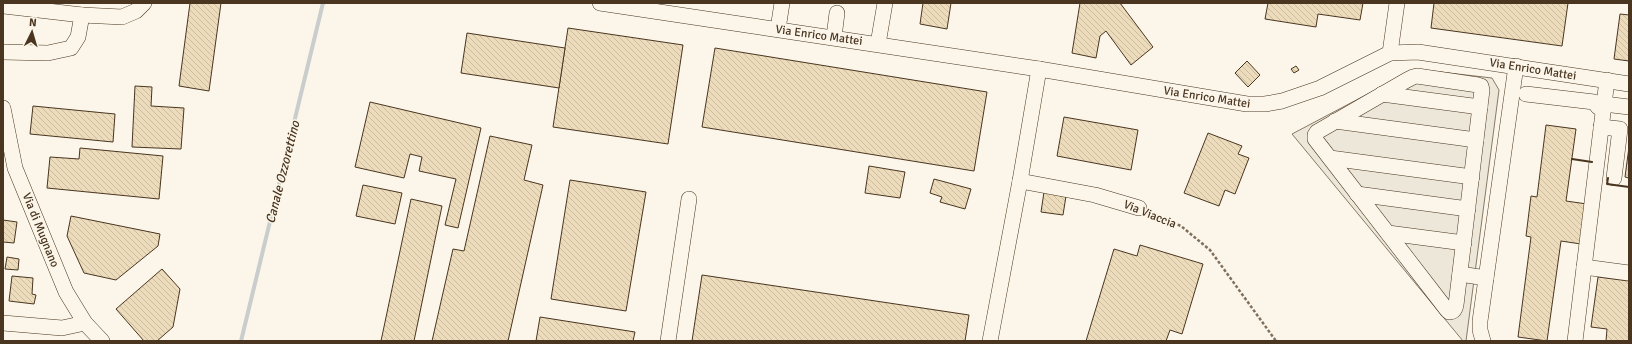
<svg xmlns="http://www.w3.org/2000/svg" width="1632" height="344" font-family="Signika,sans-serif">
<defs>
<pattern id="building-back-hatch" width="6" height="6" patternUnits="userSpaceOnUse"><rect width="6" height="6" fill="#ecdcbc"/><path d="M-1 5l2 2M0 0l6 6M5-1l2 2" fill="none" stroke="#ccbda1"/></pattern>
</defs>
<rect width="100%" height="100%" fill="#fbf6e9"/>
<polygon fill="#ede7d9" stroke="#887966" points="1415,69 1492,78 1499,90 1466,341 1463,341 1292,134"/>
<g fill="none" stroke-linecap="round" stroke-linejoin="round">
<polyline stroke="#c9cecd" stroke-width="4" points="241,341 323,3"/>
</g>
<g fill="url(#building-back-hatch)" stroke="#4a3520">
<polygon points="190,3 221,3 209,91 179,86"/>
<polygon points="923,3 951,3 947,29 920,24"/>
<polygon points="1080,3 1120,3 1153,47 1131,65 1106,31 1100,36 1096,58 1072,53"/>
<polygon points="1268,3 1363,3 1360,20 1318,14 1316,27 1265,19"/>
<polygon points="1434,3 1568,3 1562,46 1431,28"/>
<polygon points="1620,14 1629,15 1629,61 1614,59"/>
<polygon points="568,28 683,45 668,144 553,127"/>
<polygon points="467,33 565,48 559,88 461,73"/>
<polygon points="715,48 987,92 974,171 702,127"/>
<polygon points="1247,61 1260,75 1248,87 1235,73"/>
<polygon points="1296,66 1299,70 1294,73 1291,69"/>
<polygon points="135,86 152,87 151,106 184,108 181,149 132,147"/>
<polygon points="370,102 481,128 458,228 445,225 456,179 419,171 422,157 410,154 404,178 355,167"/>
<polygon points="33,106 115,114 113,142 30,134"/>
<polygon points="1064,117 1138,130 1131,170 1057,156"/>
<polygon points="1546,125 1576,129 1566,201 1587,204 1581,244 1561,241 1547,341 1518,337 1531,237 1526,236 1531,196 1537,197"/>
<polygon points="1208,133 1242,146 1238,154 1249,158 1235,194 1225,190 1219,206 1184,193"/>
<polygon points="490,136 532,145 524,180 543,185 508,341 432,341 453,249 464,251"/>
<polygon points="1629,147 1629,178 1625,177"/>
<polygon points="80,148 163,156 159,199 47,188 50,157 79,159"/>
<polygon points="869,166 905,172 900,198 865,193"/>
<polygon points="934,179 971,189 965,209 940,202 942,197 930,193"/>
<polygon points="570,180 646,192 626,311 551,299"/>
<polygon points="363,185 402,193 395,224 356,216"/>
<polygon points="1044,192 1066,196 1063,215 1041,212"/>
<polygon points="411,199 442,206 414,341 381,341"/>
<polygon points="71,216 160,234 158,246 116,280 84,273 67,236"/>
<polygon points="3,220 17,222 14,243 3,242"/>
<polygon points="1140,245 1203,264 1182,334 1170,330 1166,341 1086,341 1114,249 1137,256"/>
<polygon points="7,257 19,259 18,270 5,269"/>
<polygon points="162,269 180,289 173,327 157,341 144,341 116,309"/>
<polygon points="702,275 969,315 965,341 692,341"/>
<polygon points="12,276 33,278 32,294 36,295 34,304 9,301"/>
<polygon points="1598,277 1629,281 1629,341 1606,341 1607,329 1591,327"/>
<polygon points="540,317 635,332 633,341 536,341"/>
</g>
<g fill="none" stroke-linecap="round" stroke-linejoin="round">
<g stroke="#4a3520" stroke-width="16">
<g id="minor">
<polyline points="600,3 1039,69 1247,104 1265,104 1282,101 1320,88 1390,53 1418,52 1629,84"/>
<polyline points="4,6 82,15 122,17 136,11 144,3"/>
<polyline points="778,29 782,3"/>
<polyline points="834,37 837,13"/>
<polyline points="878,44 885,3"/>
<polyline points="3,52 48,53 71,48 78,37 82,15"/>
<polyline points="1390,53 1397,3"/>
<path d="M1417,76L1478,85L1481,86L1482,90L1456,305C1455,310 1454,312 1449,312L1447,310L1315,139V135L1317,132L1407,80L1413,77Z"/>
<polyline points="1382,94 1480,107"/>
<polyline points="1526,94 1594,102 1598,107 1604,108"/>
<polyline points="1604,104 1629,107"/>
<polyline points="3,108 15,168 66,292 85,323 102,341"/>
<polyline points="1335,121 1476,140"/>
<polyline points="1601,127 1620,129 1614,178"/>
<polyline points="1330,158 1472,177"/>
<polyline points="1020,181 1095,195 1139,208"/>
<polyline points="1357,194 1468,209"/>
<polyline points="1388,233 1464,243"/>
<polyline points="1584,267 1629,273"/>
<polyline points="1460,274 1486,278"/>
<polyline points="3,323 62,328 85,323"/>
<polyline points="668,341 689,199"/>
<polyline points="990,341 1020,181 1039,69"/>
<polyline points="1483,341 1480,330 1480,321 1516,66"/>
<polyline points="1575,341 1607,80"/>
</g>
</g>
<polyline stroke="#7f6f5c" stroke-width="2.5" stroke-dasharray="3 2" stroke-linecap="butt" points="1150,213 1181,226 1210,250 1276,341"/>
<use href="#minor" stroke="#fbf6e9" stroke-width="15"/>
<g stroke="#4a3520" stroke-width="2">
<polyline points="1572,159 1592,162"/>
<polyline points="1608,178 1607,184 1629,187"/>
</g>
</g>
<g text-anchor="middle" stroke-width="3" stroke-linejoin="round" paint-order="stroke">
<g font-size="12" fill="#4a3520" stroke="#fbf6e9">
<text transform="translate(819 35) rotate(8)" y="4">Via Enrico Mattei</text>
<text transform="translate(1533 69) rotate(9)" y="4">Via Enrico Mattei</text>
<text transform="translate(1207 97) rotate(9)" y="4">Via Enrico Mattei</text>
<text transform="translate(1150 214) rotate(22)" y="4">Via Viaccia</text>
<text transform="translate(41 230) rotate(68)" y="4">Via di Mugnano</text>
</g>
<g font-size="13" font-style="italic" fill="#4a3520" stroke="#fbf6e9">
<text transform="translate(282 172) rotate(-76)" y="5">Canale Ozzorettino</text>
</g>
</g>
<rect width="1632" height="344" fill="none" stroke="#4a3520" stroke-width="8"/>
<g transform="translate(32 32) rotate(5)" stroke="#fbf6e9" stroke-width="3" paint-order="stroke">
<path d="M0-3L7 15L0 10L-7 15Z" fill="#4a3520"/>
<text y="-6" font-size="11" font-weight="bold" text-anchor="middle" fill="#4a3520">N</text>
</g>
</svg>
